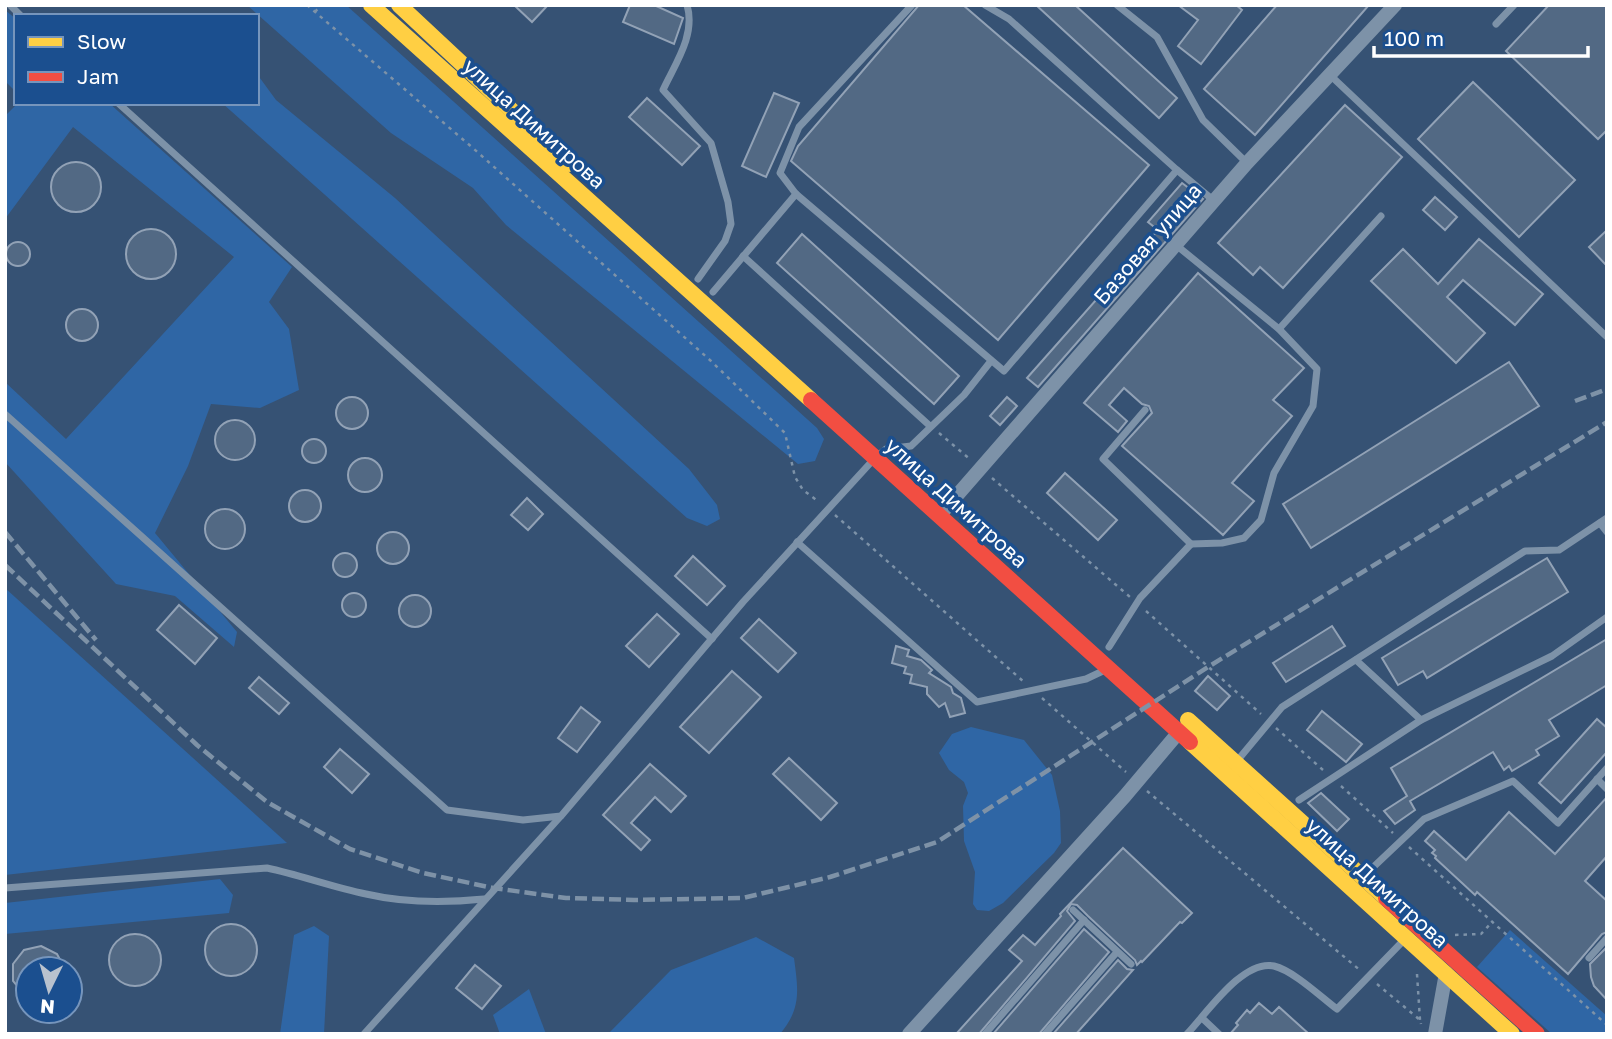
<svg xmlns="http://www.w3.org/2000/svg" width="1612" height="1039" font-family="'Golos Text',sans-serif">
<rect width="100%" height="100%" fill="#365274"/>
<g fill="#2f66a5">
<polygon points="247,5 346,5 817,428 824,439 815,461 798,464 506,225 473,188 391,133"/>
<polygon points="5,10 16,19 16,92 5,81"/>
<polygon points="257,74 276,100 395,198 689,469 717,505 720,519 707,526 687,518 222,103 257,103"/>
<polygon points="18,103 109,103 292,267 269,302 289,329 299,390 260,408 211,404 188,466 155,533 237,632 234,647 175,596 116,584 5,462 5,382 66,439 234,257 73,127 5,219 5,116"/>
<polygon points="5,588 287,843 5,875"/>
<polygon points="971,727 1024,740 1052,775 1060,811 1061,843 1054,853 1003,903 989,911 977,910 973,904 975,872 964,841 963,806 968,793 964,782 949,770 939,753 952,734"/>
<polygon points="220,879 233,895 229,913 5,934 5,903"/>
<polygon points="314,926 329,936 324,1034 280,1034 294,935"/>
<polygon points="1510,930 1607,1016 1607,1034 1552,1034 1477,967"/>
<path d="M756,937L794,958C798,989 802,1008 780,1034H608L671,970Z"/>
<polygon points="529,989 546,1034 500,1034 493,1015"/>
</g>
<g fill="#526984" stroke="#92a2b6" stroke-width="2">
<polygon points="514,5 548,5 532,22"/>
<polygon points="630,5 654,5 683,18 674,44 623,22"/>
<polygon points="919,5 963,5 1149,165 998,340 791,161 798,146"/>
<polygon points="1036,5 1075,5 1177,98 1159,118"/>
<polygon points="1178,5 1236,5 1242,10 1201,64 1178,46 1198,20"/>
<polygon points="1277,5 1369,5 1255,135 1204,89"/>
<polygon points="1549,5 1607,5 1607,130 1598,139 1506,51"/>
<polygon points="1473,82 1575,180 1519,237 1418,139"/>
<polygon points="774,93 799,103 766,177 742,166"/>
<polygon points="647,98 700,146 682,165 629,117"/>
<polygon points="1345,105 1402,157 1283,288 1260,267 1253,275 1218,243"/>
<circle cx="76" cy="187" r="25"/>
<polygon points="1182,183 1203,199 1038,387 1027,378 1158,230 1148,222"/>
<polygon points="1435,197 1457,217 1445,230 1423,210"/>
<circle cx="151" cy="254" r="25"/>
<polygon points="1607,230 1607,266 1589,247"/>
<polygon points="802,234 959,376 934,404 777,263"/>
<polygon points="1479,239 1543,294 1515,325 1463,280 1447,297 1485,333 1456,363 1371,281 1403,249 1438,284"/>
<circle cx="18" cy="254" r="12"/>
<polygon points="1198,273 1304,368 1273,400 1292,416 1232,483 1254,501 1223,535 1122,446 1152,413 1149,406 1142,404 1124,388 1109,405 1127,421 1118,432 1084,403"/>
<circle cx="82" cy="325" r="16"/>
<polygon points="1509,362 1539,406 1311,548 1283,504"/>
<polygon points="1007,397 1017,406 1000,425 990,416"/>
<circle cx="352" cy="413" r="16"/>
<circle cx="235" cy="440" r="20"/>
<circle cx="314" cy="451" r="12"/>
<circle cx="365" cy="475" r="17"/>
<polygon points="1065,473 1117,520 1098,540 1047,493"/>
<circle cx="305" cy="506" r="16"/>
<polygon points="527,498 543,514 528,530 511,515"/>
<circle cx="225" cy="529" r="20"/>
<circle cx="393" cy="548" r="16"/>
<circle cx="345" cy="565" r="12"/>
<polygon points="693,556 725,586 707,605 675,576"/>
<polygon points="1547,558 1568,592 1427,678 1423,671 1398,685 1382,658"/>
<circle cx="354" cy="605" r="12"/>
<circle cx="415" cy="611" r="16"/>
<polygon points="179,605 217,638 195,664 157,630"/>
<polygon points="657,614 679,634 649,667 626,646"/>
<polygon points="759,619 796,653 778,672 741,638"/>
<polygon points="1332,626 1345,646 1286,682 1273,663"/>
<polygon points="1607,639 1607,685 1549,720 1559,736 1536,750 1539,755 1512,771 1509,766 1504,770 1493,752 1410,801 1415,810 1395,824 1384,811 1407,796 1391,768"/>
<polygon points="896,646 909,650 907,656 921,660 932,670 929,673 951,687 953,693 961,698 965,713 950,717 945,703 939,707 927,694 927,687 910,683 912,675 904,673 906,667 892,663"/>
<polygon points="732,671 761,697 709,753 680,727"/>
<polygon points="1208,676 1230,696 1217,710 1195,691"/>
<polygon points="259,677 289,703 279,714 249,688"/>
<polygon points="581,707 600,722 577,752 558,738"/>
<polygon points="1322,711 1362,744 1346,762 1307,730"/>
<polygon points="1597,719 1607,728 1607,752 1561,803 1539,783"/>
<polygon points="340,749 369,774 352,793 324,767"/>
<polygon points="789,758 837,803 821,820 773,774"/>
<polygon points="650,764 686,796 671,812 655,797 631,823 650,840 641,850 603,815"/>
<polygon points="1321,793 1349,819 1337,831 1308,803"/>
<polygon points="1607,797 1607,856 1585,881 1607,901 1607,932 1602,934 1568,974 1477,892 1475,895 1435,858 1436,856 1432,853 1435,850 1425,841 1434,831 1466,860 1509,812 1555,854"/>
<polygon points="1123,848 1192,913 1182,923 1180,922 1142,962 1141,961 1137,965 1135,960 1088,916 1077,905 1071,904 1067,911 1075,921 979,1034 956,1034 1022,961 1009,950 1023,935 1035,945 1061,916 1060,914"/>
<circle cx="231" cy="950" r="26"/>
<polygon points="1084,929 1109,952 1039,1034 993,1034"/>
<circle cx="135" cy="960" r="26"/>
<polygon points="41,946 57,954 65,969 28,969 28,999 13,981 13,964 24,950"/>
<polygon points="1607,947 1607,1000 1594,986 1591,977 1590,964"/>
<polygon points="1118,960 1127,969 1133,970 1076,1034 1053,1034"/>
<polygon points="475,965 501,986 482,1009 456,988"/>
<polygon points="1259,1003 1272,1014 1279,1007 1309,1034 1230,1034 1238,1025 1236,1023 1247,1010 1250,1013"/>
</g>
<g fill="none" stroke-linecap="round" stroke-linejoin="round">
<g stroke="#7d92a8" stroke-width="2.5" stroke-dasharray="3.5 5" stroke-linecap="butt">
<polyline points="307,5 474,149 711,361 785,433 795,477 803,490 819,502"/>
<polyline points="315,12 321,5"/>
<polyline points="939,433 971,460"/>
<polyline points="992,478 1130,597"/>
<polyline points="835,515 1024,682"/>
<polyline points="1146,611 1261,714"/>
<polyline points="1042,698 1126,772"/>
<polyline points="1276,728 1323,770"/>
<polyline points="1341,786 1393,833"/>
<polyline points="1147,791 1361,971"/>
<polyline points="1409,847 1607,1025"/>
<polyline points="1455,935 1481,934 1492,922"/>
<polyline points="1417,974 1420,1020"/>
<polyline points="1377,984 1420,1020 1421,1024"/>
</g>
<g stroke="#7d92a8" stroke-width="7">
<polyline points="10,5 21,16"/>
<path d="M687,5C696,35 675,64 663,90L711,143L728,202L731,224L725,241L698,279"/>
<polyline points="912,5 799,127 780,173 796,194 1004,371 1177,170 1009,19 985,5"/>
<polyline points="1117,5 1157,37 1203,120 1247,163"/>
<polyline points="1496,24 1514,5"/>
<polyline points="1330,75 1607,337"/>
<polyline points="118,103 712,639"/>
<polyline points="1177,170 1213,200"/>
<polyline points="1176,245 1279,329 1317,369 1313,406 1274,473 1261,520 1244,538 1222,543 1191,544"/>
<polyline points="743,256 930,426"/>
<polyline points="713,292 796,194"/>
<polyline points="1279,329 1381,216"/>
<polyline points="5,414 447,810 523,820 561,816 743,602 874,459 886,449 911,446 964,395 991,361"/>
<polyline points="1600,523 1607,532"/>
<polyline points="797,542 977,702 1086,679 1105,670"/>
<polyline points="1109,647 1140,598 1191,544 1103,459 1145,410"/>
<polyline points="1356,660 1421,720"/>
<polyline points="1237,761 1282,707 1525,551 1559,550 1607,518"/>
<polyline points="1597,779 1607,789"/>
<polyline points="1299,800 1421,720 1552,656 1607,617"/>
<polyline points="1366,874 1424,819 1513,781 1558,823 1607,768"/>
<path d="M5,888L267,868C300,875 332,887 366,894C405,903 445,903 484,899"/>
<polyline points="1073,910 1131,964"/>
<polyline points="1589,958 1607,938"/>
<polyline points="1202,1018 1219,1034"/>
<polyline points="364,1034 560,817"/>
<polyline points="985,1034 1084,920"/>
<polyline points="1045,1034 1117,952"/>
<path d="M1187,1034C1207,1013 1243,959 1274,966C1294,971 1321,997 1337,1009L1403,941"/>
</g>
<g stroke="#7d92a8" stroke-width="14">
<polyline points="939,516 1247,163 1395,5"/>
<polyline points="909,1034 1125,796 1179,732"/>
<polyline points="1435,1034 1446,973"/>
</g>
<g stroke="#ffcf43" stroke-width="16">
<polyline points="371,5 811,400"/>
<polyline points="399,5 569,164"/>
<polyline points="1188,720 1386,898"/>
<polyline points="1190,742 1512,1034"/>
</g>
<g stroke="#f24e42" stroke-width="16">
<polyline points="811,400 1190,742"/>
<polyline points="1386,898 1537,1034"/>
</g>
<g stroke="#7e92a7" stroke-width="4.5" stroke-dasharray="12 5" stroke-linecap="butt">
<polyline points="1575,401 1607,389"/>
<polyline points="5,532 96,640"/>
<polyline points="5,565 197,745 267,802 350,849 423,873 493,888 566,898 634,900 743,898 830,877 937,842 1208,667 1607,422"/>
</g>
</g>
<g text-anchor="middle" stroke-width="7" stroke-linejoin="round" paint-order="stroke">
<g font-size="21" fill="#fff" stroke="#1b4f8f">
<text transform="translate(534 124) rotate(42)" y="7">улица Димитрова</text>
<text transform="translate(1148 244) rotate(-49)" y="7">Базовая улица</text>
<text transform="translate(956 503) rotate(42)" y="7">улица Димитрова</text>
<text transform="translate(1377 883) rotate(42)" y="7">улица Димитрова</text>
</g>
</g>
<rect width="1612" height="1039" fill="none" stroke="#ffffff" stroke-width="14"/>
<rect x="14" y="14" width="245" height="91" fill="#1b4f8f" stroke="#7695bc" stroke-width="2"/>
<rect x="28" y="37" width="35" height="10" fill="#ffcf43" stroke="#7695bc" stroke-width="2"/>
<text x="77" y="49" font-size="21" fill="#ffffff">Slow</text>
<rect x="28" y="72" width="35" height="10" fill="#f24e42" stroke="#7695bc" stroke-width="2"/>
<text x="77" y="84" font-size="21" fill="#ffffff">Jam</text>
<g transform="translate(49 990) rotate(185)"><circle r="33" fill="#1b4f8f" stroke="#7695bc" stroke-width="2"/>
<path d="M0-5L12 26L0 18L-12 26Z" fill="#b9c2ce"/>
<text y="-10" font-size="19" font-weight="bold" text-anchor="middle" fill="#ffffff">N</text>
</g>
<path d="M1374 46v10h214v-10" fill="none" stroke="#ffffff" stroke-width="3.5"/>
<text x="1384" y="46" font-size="21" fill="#ffffff" stroke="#1b4f8f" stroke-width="5" paint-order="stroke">100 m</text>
</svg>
